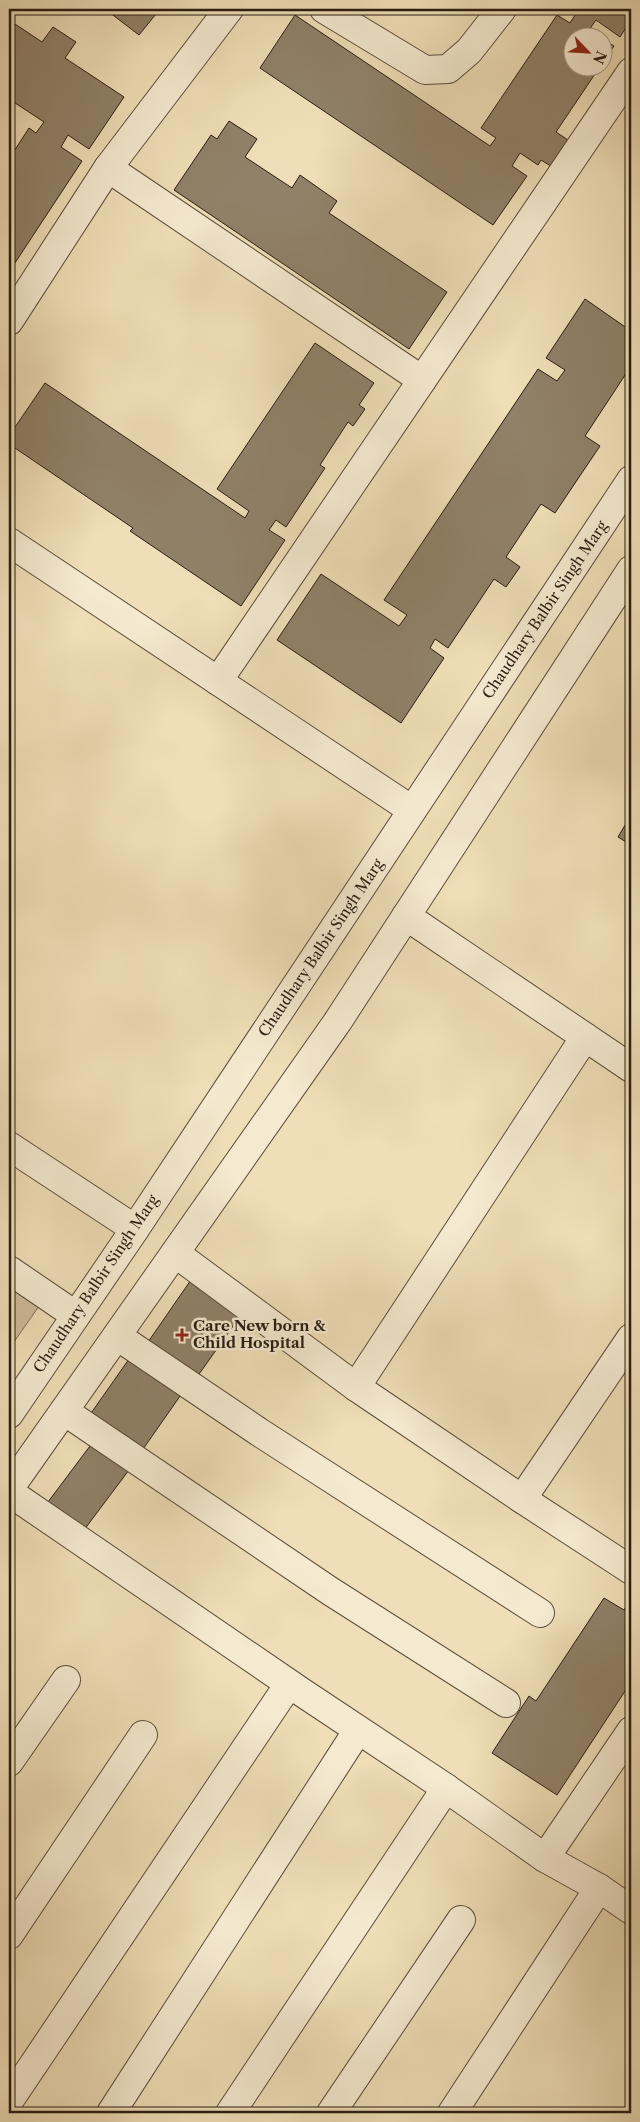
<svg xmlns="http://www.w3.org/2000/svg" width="640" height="2122" font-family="'Libre Caslon Text',serif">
<rect width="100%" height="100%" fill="#efdeb7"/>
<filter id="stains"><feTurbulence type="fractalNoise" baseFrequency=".004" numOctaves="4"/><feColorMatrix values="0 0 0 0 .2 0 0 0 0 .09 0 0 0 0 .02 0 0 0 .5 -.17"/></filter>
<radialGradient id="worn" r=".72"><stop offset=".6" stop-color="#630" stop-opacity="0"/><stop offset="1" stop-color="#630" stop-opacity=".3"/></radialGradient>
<polygon fill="#cdbd9b" stroke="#7b6d57" points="9,1261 51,1289 9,1349"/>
<g fill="#908168" stroke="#291d13">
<polygon points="105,9 160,9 139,35"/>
<polygon points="572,9 631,9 631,20 620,37 596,20 589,30 601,38 572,38 572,68 599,68 556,132 571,142 554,168 541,160 538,165 520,153 512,166 527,176 493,225 260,68 295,15 490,146 496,138 481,128 557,15 570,23 577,12"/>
<polygon points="9,20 42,42 53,27 76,42 65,58 124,97 89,149 68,135 61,147 82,161 9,272 9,159 29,128 36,133 44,122 9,99"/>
<polygon points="602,39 614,46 602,63"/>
<polygon points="229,121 257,139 245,157 292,188 300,175 337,201 329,213 447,292 409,349 174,190 211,135 217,139"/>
<polygon points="585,299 631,331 631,366 585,436 600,446 555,513 541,504 506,557 520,567 506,587 494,579 448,648 435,639 430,648 444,658 401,723 277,640 321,574 399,626 407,615 384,600 538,369 557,381 565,370 546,358"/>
<polygon points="315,343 374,383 359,405 365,409 353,426 348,422 320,465 325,468 286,527 276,520 269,530 285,540 241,606 130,531 133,528 9,444 9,436 45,383 245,518 249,511 217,489"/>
<polygon points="631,815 631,845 618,837"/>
<polygon points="193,1277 243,1312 197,1377 148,1342"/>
<polygon points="134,1352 185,1389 141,1452 89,1416"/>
<polygon points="93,1442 129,1470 84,1530 48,1502"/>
<polygon points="604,1598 624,1610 630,1601 631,1602 631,1682 557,1795 492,1753 529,1696 536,1701"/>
</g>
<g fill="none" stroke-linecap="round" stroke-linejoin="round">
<g stroke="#5a4d3c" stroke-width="30">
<g id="minor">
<polyline points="324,9 425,70 448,69 469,51 502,9"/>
<polyline points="108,168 422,380"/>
<polyline points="9,321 108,168 229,9"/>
<polyline points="9,542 412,810"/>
<polyline points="218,681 631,72"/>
<polyline points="406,916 631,1068"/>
<polyline points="9,1146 135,1229"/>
<polyline points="175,1253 356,1387 522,1499 631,1570"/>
<polyline points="9,1270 75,1315"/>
<polyline points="117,1336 259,1432 540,1613"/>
<polyline points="356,1387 585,1037"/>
<polyline points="64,1411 330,1591 506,1703"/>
<polyline points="9,1414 135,1229 631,480"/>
<polyline points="9,1489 338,1021 631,570"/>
<polyline points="9,1492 300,1691 446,1788 545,1858 599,1888 631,1910"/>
<polyline points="522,1499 631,1338"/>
<polyline points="9,1762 66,1680"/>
<polyline points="545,1858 631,1731"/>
<polyline points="9,1935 143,1735"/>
<polyline points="9,2101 289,1684"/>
<polyline points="111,2113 358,1730"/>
<polyline points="230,2113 446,1788"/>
<polyline points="331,2113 461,1920"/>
<polyline points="452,2113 599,1888"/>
</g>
</g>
<use href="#minor" stroke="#f5ead0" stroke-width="28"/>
</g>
<path fill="#8f2418" stroke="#f5ead0" stroke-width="2" d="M179.5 1327.5h5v5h5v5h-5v5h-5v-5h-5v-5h5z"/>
<g text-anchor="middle" stroke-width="5" stroke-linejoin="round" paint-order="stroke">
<g font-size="15" fill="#291d13" stroke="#f5ead0">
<text transform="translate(545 610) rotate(-56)" y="5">Chaudhary Balbir Singh Marg</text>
<text transform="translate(321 948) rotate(-56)" y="5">Chaudhary Balbir Singh Marg</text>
<text transform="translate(96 1284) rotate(-56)" y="5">Chaudhary Balbir Singh Marg</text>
</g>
<g font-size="15" font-weight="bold" fill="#291d13" stroke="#f5ead0" text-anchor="start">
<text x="193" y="1331">Care New born &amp;<tspan x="193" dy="17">Child Hospital</tspan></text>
</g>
</g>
<rect width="640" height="2122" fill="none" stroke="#efdeb7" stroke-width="30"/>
<rect x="10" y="10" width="620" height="2102" fill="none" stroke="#291d13" stroke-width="2.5"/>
<rect x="15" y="15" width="610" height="2092" fill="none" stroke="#291d13"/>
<g transform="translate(588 52) rotate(115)"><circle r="24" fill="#f5ead0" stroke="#a39884"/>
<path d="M0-4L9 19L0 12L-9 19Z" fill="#8f2418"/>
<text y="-8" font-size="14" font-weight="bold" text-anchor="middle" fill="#291d13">N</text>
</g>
<rect width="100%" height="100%" filter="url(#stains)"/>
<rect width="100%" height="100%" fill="url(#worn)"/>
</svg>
